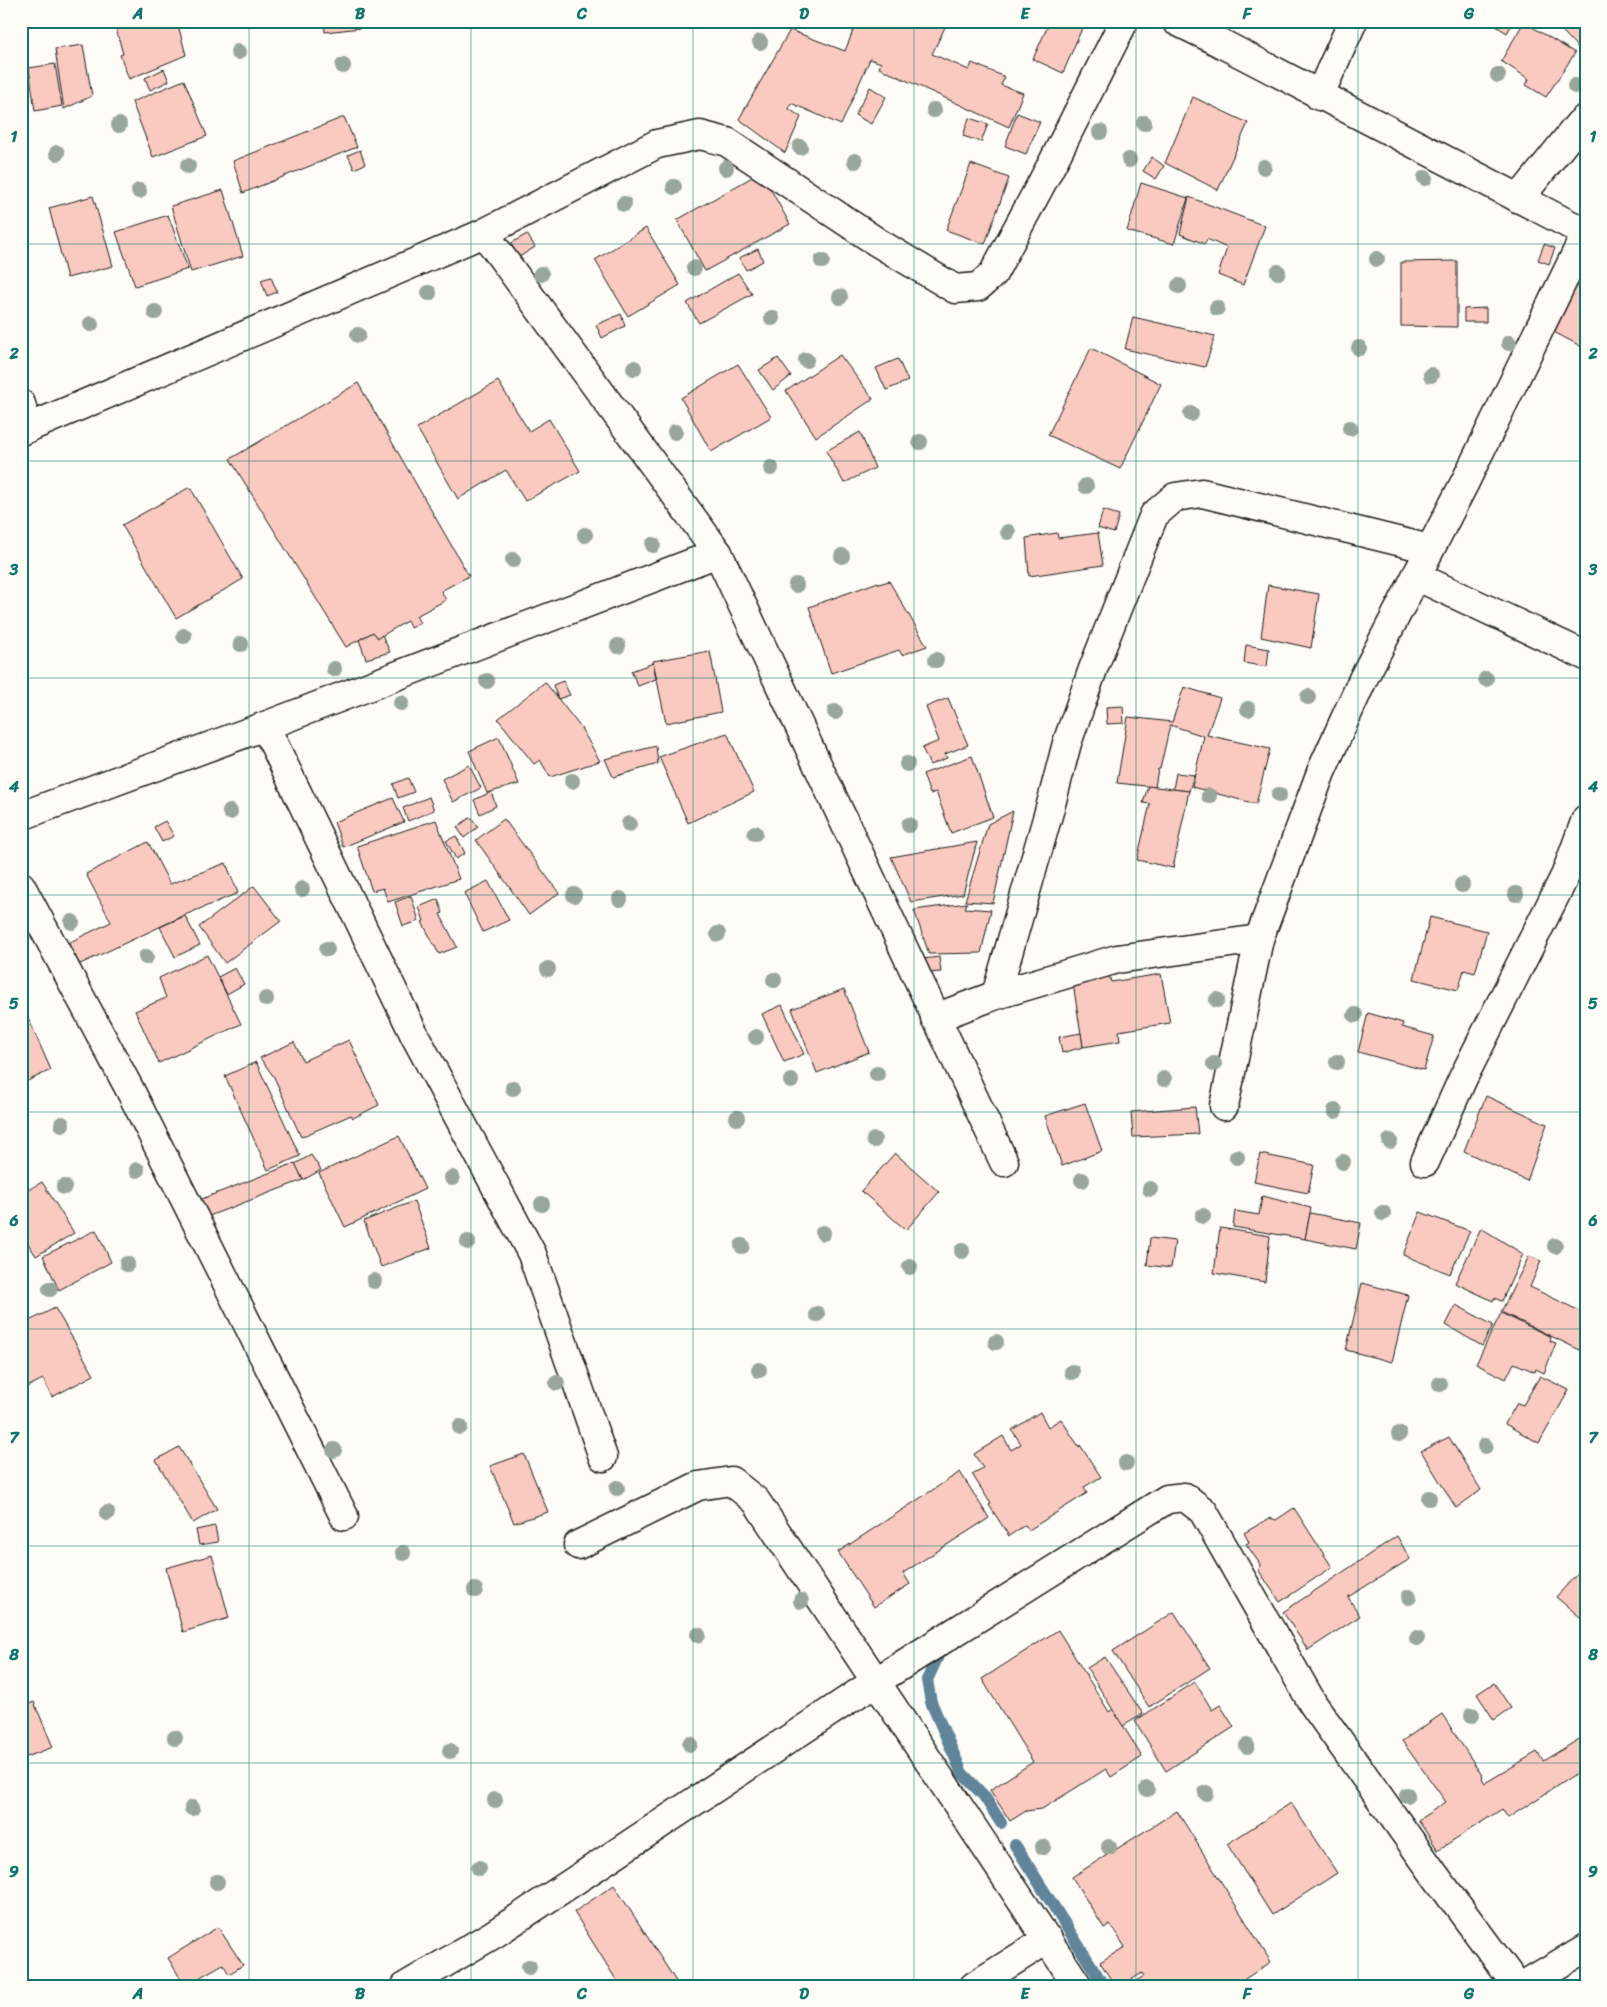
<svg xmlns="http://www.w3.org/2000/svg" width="1607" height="2007" font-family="Sriracha,sans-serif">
<rect width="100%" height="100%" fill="#fdfcf7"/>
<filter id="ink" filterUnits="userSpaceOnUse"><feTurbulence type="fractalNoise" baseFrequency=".02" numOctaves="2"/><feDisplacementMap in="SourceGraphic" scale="10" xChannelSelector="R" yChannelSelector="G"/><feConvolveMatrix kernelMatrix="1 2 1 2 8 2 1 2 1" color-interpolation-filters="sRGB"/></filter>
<g filter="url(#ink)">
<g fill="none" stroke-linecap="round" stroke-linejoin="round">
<g stroke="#60859a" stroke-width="12">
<polyline points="939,1654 927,1680 931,1702 962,1773 984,1796 1001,1823"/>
<polyline points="1015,1845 1104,1986"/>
</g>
</g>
<g fill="#facac0" stroke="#1c1c1c">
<polygon points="114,21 177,21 186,55 129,79 120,55 123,54"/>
<polygon points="324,21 360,21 361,28 325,32"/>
<polygon points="857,21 948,21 932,54 969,70 972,63 1005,77 1001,85 1023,93 1009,127 879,68 881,63 870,59 841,125 791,103 789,109 801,117 785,153 739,119 790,30 845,51"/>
<polygon points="1050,21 1085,21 1063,73 1033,59"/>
<polygon points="1488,21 1514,21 1507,33"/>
<polygon points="1553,21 1586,21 1586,47 1581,51"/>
<polygon points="1524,22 1575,53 1546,97 1526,85 1529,79 1501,61"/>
<polygon points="83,45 92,96 64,109 55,49"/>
<polygon points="55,64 62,106 35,111 29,68"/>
<polygon points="164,69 169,81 150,90 145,78"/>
<polygon points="184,80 207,136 153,157 132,102"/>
<polygon points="870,87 886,97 871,124 855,115"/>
<polygon points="1193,97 1248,123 1218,190 1165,163"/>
<polygon points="1017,113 1040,122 1026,154 1005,146"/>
<polygon points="344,117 357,147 243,193 233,161"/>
<polygon points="969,118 988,124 981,142 963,136"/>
<polygon points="360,150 365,164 354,169 348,155"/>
<polygon points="1152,157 1164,166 1156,179 1143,171"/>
<polygon points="971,164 1009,178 985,244 946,230"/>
<polygon points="761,172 790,224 705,271 677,220"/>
<polygon points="1141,183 1188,198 1174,244 1127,231"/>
<polygon points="223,190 243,256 191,272 171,206"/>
<polygon points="93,196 113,266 67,278 49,208"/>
<polygon points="1189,197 1265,226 1243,285 1218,275 1227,248 1207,239 1205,244 1180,234"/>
<polygon points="168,215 188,269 135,286 116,232"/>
<polygon points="646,228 680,285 628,316 595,260"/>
<polygon points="527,234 535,247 516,259 508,245"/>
<polygon points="1544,244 1555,248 1549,264 1538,260"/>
<polygon points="758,249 763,261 746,270 739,258"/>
<polygon points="1457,261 1457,327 1401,326 1401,262"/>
<polygon points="738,273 752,294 699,323 687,303"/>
<polygon points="271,277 277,292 267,296 261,280"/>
<polygon points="1576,285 1586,290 1586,349 1552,331"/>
<polygon points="1486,308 1486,322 1464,322 1464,309"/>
<polygon points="621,314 625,326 602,338 596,325"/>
<polygon points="1133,317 1215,336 1205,367 1125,349"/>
<polygon points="1091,348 1161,384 1120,469 1048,435"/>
<polygon points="840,355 873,399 816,437 786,391"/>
<polygon points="778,358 791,376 773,390 759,370"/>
<polygon points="898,359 908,381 886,390 876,368"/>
<polygon points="738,364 771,417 711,452 681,398"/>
<polygon points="498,381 529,431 549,419 580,471 525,501 506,470 458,499 417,428"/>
<polygon points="358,383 469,576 441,591 446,600 416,616 420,623 411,628 407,621 378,638 373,632 346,647 230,459"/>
<polygon points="860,432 875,468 844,483 826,451"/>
<polygon points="190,487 243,579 176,618 122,525"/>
<polygon points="1103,510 1119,515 1114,533 1098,528"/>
<polygon points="1057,533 1058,538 1098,533 1103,565 1029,576 1026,538"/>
<polygon points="889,581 927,646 902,655 899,650 831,673 809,607 878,582 879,584"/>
<polygon points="1268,585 1319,594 1311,648 1261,637"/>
<polygon points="373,632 378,638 382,635 390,652 366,659 359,640"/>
<polygon points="1246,645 1269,649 1267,667 1244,663"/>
<polygon points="710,651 721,712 666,723 653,661"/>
<polygon points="653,663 656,679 638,686 631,671"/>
<polygon points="563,681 570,695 558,699 553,685"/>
<polygon points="545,682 581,728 600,761 550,777 540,760 534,764 498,719"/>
<polygon points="1184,687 1220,698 1207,735 1270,749 1256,804 1192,787 1204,736 1170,725 1160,769 1158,769 1155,787 1117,783 1128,717 1172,722"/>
<polygon points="948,698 968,745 945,754 947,758 930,765 922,748 939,741 926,707"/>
<polygon points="1123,706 1124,723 1107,724 1106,707"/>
<polygon points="727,733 754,792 688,823 659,757"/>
<polygon points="499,737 519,784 487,793 469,751"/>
<polygon points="656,746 658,764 613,777 605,759"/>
<polygon points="972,756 993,817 951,833 936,792 930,794 923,774"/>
<polygon points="469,765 481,788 453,802 442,779"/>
<polygon points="1176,773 1194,775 1189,791 1173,789"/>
<polygon points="408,778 414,792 398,798 393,784"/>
<polygon points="1148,786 1189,791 1173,868 1137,860 1150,804 1143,803"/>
<polygon points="491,792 496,806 480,814 474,800"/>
<polygon points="429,797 434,810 408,821 403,808"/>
<polygon points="393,798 404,822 343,847 334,822"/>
<polygon points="1013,811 993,903 965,901 988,824"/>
<polygon points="471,817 478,827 464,838 457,827"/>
<polygon points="504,819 559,893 529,915 476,840"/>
<polygon points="436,820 459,879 388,902 383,888 372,891 357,846"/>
<polygon points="165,821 174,836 162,842 154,827"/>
<polygon points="456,836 465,853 456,859 446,841"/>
<polygon points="148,842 170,884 226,863 238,893 185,915 76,966 66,944 111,922 86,874"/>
<polygon points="977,842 963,894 911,902 891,857"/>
<polygon points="488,881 509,920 483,932 464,893"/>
<polygon points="254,886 281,921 225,963 199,927"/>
<polygon points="411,896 419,921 403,926 395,902"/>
<polygon points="438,899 443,913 440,914 457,947 439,954 422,922 424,921 419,907"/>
<polygon points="967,903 965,908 991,910 981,953 929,954 914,910"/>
<polygon points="185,916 200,945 175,957 160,927"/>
<polygon points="1430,917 1487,931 1475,973 1464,970 1458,990 1414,979"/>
<polygon points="207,955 241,1024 159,1063 135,1011 166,998 159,978"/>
<polygon points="939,957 941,972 924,973 923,959"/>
<polygon points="235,968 244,984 227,994 218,977"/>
<polygon points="1161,974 1170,1023 1119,1031 1120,1041 1083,1047 1073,983 1109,975 1111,982"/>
<polygon points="844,989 869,1052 817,1073 792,1009"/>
<polygon points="782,1005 804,1054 784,1062 762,1014"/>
<polygon points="26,1013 51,1070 21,1084 21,1015"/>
<polygon points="1368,1013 1403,1023 1402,1027 1434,1036 1424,1070 1358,1052"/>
<polygon points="1081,1033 1083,1047 1062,1053 1059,1037"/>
<polygon points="349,1040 379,1105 353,1118 351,1115 301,1137 274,1077 260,1058 294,1042 303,1061"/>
<polygon points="256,1062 300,1156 268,1170 225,1076"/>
<polygon points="1486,1096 1547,1124 1527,1181 1464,1151"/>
<polygon points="1085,1103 1102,1151 1062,1166 1045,1116"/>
<polygon points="1195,1107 1198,1134 1133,1137 1131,1112"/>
<polygon points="399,1136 425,1189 345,1227 319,1173"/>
<polygon points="895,1153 939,1192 906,1230 861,1191"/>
<polygon points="1260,1154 1314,1165 1308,1193 1254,1182"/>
<polygon points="311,1155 321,1170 303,1180 295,1164"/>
<polygon points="295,1163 303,1180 209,1216 199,1200"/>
<polygon points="42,1182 74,1233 36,1256 21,1232 21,1194"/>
<polygon points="1262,1196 1311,1208 1305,1239 1233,1227 1235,1211 1259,1215"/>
<polygon points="414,1201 431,1248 381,1267 364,1221"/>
<polygon points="1420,1212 1470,1231 1450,1274 1403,1255"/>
<polygon points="1310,1213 1361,1223 1356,1249 1305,1239"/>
<polygon points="1220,1228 1270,1236 1265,1282 1214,1273"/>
<polygon points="1481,1228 1523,1254 1502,1301 1494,1298 1493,1301 1455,1283"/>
<polygon points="96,1230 111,1262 59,1290 43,1256"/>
<polygon points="1150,1238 1175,1241 1171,1268 1147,1265"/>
<polygon points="1529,1256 1541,1261 1530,1287 1586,1314 1586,1344 1582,1351 1501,1312"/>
<polygon points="1362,1283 1408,1295 1392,1362 1346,1350"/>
<polygon points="1456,1305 1493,1325 1482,1346 1446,1325"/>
<polygon points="55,1308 94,1375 52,1397 43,1379 21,1390 21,1325"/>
<polygon points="1501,1313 1551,1337 1550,1341 1556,1343 1544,1373 1536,1369 1535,1372 1514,1363 1506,1379 1476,1364"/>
<polygon points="1540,1376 1569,1390 1539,1443 1505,1424 1517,1403 1523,1405"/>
<polygon points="1040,1412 1048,1427 1061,1419 1079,1447 1080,1445 1101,1477 1084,1487 1087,1493 1029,1530 1025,1525 1009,1536 989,1505 991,1504 972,1474 983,1468 974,1454 1003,1436 1011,1450 1021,1444 1012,1430"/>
<polygon points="1449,1437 1481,1490 1456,1508 1421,1451"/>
<polygon points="179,1447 217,1509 193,1523 156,1460"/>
<polygon points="524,1454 548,1512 514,1523 490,1466"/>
<polygon points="960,1472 989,1518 903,1573 910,1584 874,1607 838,1552"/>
<polygon points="1294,1508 1332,1567 1280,1602 1259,1571 1260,1564 1246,1544 1249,1542 1244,1533 1270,1518 1276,1520"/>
<polygon points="215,1526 218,1542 199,1545 196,1530"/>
<polygon points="1397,1536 1410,1559 1348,1597 1360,1616 1308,1650 1283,1612"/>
<polygon points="212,1555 229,1618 183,1632 166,1568"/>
<polygon points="1586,1564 1586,1622 1556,1597"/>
<polygon points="1174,1612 1210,1668 1149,1707 1113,1651"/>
<polygon points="1058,1630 1109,1712 1113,1709 1142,1757 1111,1777 1106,1769 1042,1809 1026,1811 1010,1821 990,1790 1033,1762 982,1679"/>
<polygon points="1105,1657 1143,1714 1123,1726 1087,1668"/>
<polygon points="1195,1682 1212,1710 1220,1705 1234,1727 1166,1771 1135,1721"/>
<polygon points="1494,1683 1511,1708 1494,1720 1477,1694"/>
<polygon points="34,1702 53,1747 21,1759 21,1707"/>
<polygon points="1442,1714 1483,1777 1482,1778 1485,1783 1537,1752 1543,1761 1586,1735 1586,1767 1508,1818 1502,1809 1438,1850 1418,1820 1446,1802 1402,1741"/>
<polygon points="1291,1803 1337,1873 1272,1915 1227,1844"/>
<polygon points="1177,1811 1271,1962 1234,1986 1128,1986 1144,1976 1142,1973 1122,1986 1115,1986 1100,1962 1125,1947 1110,1924 1104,1928 1072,1877"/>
<polygon points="614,1885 679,1986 620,1986 574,1912"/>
<polygon points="218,1927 243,1965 229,1974 223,1964 185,1986 168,1958"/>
</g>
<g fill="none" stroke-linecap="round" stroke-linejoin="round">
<g stroke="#1c1c1c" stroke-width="31">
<g id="minor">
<polyline points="1319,96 1353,21"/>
<polyline points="1519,199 1579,124 1586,118"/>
<polyline points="484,233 718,553 1004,1162"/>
<polyline points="21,404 28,428"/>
<polyline points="21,431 484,233 657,144 700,135 727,142 877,242 955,289 978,287 993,274 1054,160 1124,21"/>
<polyline points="1416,576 1586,656"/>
<polyline points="265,726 415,1036 532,1254 603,1457"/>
<polyline points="21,816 265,726 718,553"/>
<polyline points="21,886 129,1088 344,1516"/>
<polyline points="996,995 1050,808 1067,743 1093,669 1154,515 1175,497 1202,493 1430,549"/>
<polyline points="935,1018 996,995 1117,959 1259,939"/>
<polyline points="1224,1106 1259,939 1321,772 1363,679 1465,482 1586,233"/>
<polyline points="1425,1162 1463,1078 1565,876 1586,819"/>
<polyline points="578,1545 698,1486 731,1481 756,1501 1078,1986"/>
<polyline points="406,1986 494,1934 875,1682 1167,1499 1185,1497 1203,1511 1313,1704 1434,1874 1517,1986"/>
<polyline points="974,1986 1048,1939"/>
<polyline points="1522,1986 1586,1948"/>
</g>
</g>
<g stroke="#1c1c1c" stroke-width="31">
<polyline id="secondary" points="1176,21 1209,37 1586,233"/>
</g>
<use href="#minor" stroke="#fdfcf7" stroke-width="28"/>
<use href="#secondary" stroke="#fdfcf7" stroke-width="28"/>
</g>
<g fill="#99a79b">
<circle cx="760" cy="42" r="8"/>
<circle cx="238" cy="52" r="8"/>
<circle cx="343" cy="66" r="8"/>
<circle cx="1498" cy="75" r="8"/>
<circle cx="1575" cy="86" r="8"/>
<circle cx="934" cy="110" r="8"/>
<circle cx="1144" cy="123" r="8"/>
<circle cx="119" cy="125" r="8"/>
<circle cx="1100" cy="132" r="8"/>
<circle cx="800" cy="147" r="8"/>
<circle cx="57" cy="153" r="8"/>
<circle cx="1129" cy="160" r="8"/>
<circle cx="855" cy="161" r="8"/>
<circle cx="188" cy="166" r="8"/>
<circle cx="1264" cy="167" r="8"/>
<circle cx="726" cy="168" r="8"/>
<circle cx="1425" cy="178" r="8"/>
<circle cx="674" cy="187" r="8"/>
<circle cx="139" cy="191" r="8"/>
<circle cx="624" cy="204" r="8"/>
<circle cx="1377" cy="259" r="8"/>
<circle cx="822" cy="261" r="8"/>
<circle cx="694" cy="268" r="8"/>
<circle cx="1278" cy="272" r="8"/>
<circle cx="541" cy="274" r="8"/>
<circle cx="1179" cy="286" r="8"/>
<circle cx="429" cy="293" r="8"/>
<circle cx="840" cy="297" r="8"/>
<circle cx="1217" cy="308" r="8"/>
<circle cx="155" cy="312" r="8"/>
<circle cx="772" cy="318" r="8"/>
<circle cx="91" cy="324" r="8"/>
<circle cx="358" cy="335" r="8"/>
<circle cx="1509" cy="343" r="8"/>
<circle cx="1359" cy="348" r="8"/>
<circle cx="806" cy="360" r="8"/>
<circle cx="634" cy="368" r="8"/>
<circle cx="1431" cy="375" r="8"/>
<circle cx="1191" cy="414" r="8"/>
<circle cx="1350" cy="428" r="8"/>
<circle cx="675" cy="432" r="8"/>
<circle cx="920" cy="442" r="8"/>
<circle cx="771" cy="468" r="8"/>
<circle cx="1086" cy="486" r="8"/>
<circle cx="1008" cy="532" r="8"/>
<circle cx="585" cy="535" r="8"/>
<circle cx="653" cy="545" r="8"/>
<circle cx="842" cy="556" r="8"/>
<circle cx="513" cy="560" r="8"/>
<circle cx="796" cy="585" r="8"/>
<circle cx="184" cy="636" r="8"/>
<circle cx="241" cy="644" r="8"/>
<circle cx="618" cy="646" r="8"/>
<circle cx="936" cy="660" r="8"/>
<circle cx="334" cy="669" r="8"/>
<circle cx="1486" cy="679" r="8"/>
<circle cx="487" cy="681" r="8"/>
<circle cx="1308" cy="697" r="8"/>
<circle cx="401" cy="703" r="8"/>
<circle cx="1248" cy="709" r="8"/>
<circle cx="835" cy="712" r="8"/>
<circle cx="907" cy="764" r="8"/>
<circle cx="572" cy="781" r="8"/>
<circle cx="1279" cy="795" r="8"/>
<circle cx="1209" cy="796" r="8"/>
<circle cx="230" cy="812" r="8"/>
<circle cx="629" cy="824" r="8"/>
<circle cx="909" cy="825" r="8"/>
<circle cx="755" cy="833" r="8"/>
<circle cx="1462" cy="885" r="8"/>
<circle cx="302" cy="889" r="8"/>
<circle cx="1516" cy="894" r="8"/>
<circle cx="574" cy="895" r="8"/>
<circle cx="620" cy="899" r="8"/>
<circle cx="72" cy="922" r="8"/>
<circle cx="718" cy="934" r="8"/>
<circle cx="327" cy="949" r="8"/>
<circle cx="146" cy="957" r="8"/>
<circle cx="548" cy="969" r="8"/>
<circle cx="774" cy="980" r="8"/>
<circle cx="266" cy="999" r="8"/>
<circle cx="1217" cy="1000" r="8"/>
<circle cx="1355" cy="1015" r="8"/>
<circle cx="756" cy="1037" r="8"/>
<circle cx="1337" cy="1062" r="8"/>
<circle cx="1214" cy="1064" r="8"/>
<circle cx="877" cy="1074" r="8"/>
<circle cx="1164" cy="1079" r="8"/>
<circle cx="791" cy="1081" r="8"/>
<circle cx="513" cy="1088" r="8"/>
<circle cx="1335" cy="1111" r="8"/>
<circle cx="737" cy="1118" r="8"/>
<circle cx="62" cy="1124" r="8"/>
<circle cx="874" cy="1140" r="8"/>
<circle cx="1390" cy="1141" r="8"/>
<circle cx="1237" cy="1157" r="8"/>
<circle cx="1343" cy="1162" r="8"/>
<circle cx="137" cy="1170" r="8"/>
<circle cx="452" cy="1178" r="8"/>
<circle cx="1082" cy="1180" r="8"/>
<circle cx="64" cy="1187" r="8"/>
<circle cx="1150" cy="1189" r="8"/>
<circle cx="542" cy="1204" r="8"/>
<circle cx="1383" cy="1213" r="8"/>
<circle cx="1203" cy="1216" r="8"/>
<circle cx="823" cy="1233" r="8"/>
<circle cx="468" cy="1242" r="8"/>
<circle cx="742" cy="1246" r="8"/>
<circle cx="1555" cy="1246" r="8"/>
<circle cx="962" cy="1251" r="8"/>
<circle cx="127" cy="1264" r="8"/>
<circle cx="910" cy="1267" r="8"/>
<circle cx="374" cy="1281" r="8"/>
<circle cx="50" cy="1289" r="8"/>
<circle cx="817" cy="1314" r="8"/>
<circle cx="996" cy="1342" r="8"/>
<circle cx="759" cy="1370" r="8"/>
<circle cx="1072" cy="1372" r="8"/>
<circle cx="557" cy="1383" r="8"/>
<circle cx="1440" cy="1384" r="8"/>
<circle cx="460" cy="1427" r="8"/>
<circle cx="1399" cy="1434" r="8"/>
<circle cx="1485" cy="1446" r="8"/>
<circle cx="334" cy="1450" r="8"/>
<circle cx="1126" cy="1463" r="8"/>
<circle cx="617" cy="1488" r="8"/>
<circle cx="1429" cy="1498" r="8"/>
<circle cx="107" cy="1513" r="8"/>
<circle cx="403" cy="1553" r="8"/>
<circle cx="475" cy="1590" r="8"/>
<circle cx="1409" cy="1597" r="8"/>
<circle cx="801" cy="1601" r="8"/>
<circle cx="698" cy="1635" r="8"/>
<circle cx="1417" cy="1638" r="8"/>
<circle cx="1472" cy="1715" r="8"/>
<circle cx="175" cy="1738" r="8"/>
<circle cx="690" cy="1744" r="8"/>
<circle cx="1247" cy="1746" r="8"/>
<circle cx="450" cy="1751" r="8"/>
<circle cx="1147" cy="1789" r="8"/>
<circle cx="1206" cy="1793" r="8"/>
<circle cx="1407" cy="1795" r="8"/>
<circle cx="495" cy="1800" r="8"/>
<circle cx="192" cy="1808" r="8"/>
<circle cx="1043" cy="1847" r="8"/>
<circle cx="1109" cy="1847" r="8"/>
<circle cx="479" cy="1868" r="8"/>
<circle cx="217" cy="1882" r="8"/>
<circle cx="529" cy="1967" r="8"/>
</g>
</g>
<path fill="none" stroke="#0f766e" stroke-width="1" stroke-opacity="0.55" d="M249,21V1986M471,21V1986M693,21V1986M914,21V1986M1136,21V1986M1358,21V1986M21,244H1586M21,461H1586M21,678H1586M21,895H1586M21,1112H1586M21,1329H1586M21,1546H1586M21,1763H1586"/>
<rect width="1607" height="2007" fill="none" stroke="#fdfcf7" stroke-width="55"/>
<rect x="28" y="28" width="1552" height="1952" fill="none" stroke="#0f766e" stroke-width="2"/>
<g font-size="16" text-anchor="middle" font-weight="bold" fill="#0f766e">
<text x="138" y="19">A</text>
<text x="360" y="19">B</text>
<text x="582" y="19">C</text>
<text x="804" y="19">D</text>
<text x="1025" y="19">E</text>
<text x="1247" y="19">F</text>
<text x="1469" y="19">G</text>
<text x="14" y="142">1</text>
<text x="1593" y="142">1</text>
<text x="14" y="359">2</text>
<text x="1593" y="359">2</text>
<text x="14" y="575">3</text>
<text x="1593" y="575">3</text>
<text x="14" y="792">4</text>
<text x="1593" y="792">4</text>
<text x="14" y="1009">5</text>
<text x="1593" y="1009">5</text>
<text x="14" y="1226">6</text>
<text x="1593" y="1226">6</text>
<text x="14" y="1443">7</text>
<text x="1593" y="1443">7</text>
<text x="14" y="1660">8</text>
<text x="1593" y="1660">8</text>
<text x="14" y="1877">9</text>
<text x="1593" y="1877">9</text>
<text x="138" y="1999">A</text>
<text x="360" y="1999">B</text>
<text x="582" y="1999">C</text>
<text x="804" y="1999">D</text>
<text x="1025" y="1999">E</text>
<text x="1247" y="1999">F</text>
<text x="1469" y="1999">G</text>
</g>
</svg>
